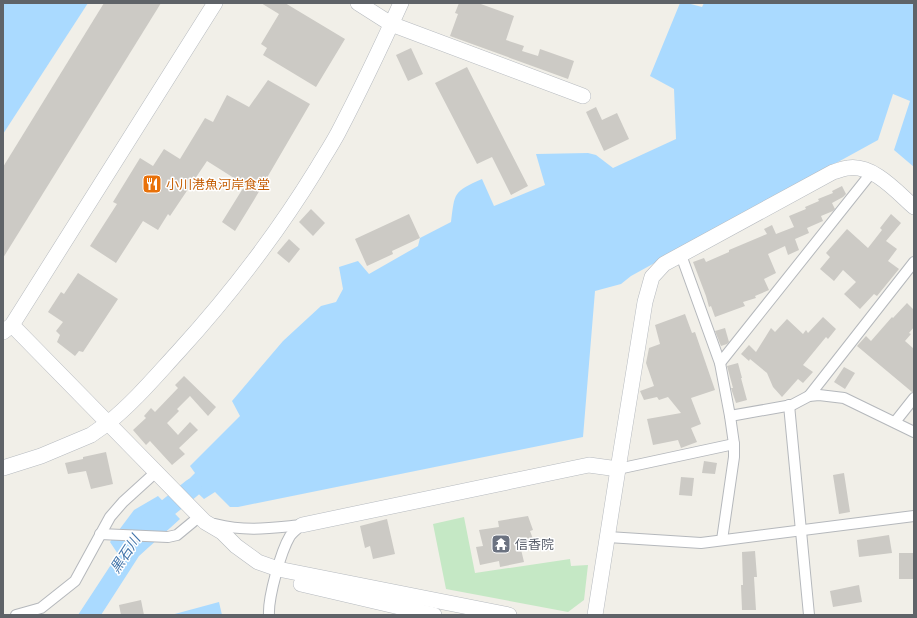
<svg xmlns="http://www.w3.org/2000/svg" width="917" height="618" font-family="'Work Sans','Noto Sans JP',sans-serif">
<rect width="100%" height="100%" fill="#f1efe8"/>
<polygon fill="#c5e8c5" points="464,517 475,573 570,559 571,566 588,565 584,600 568,612 446,589 433,524"/>
<g fill="#aadaff">
<polygon points="3,3 88,3 3,134"/>
<path d="M680,3H687L702,7L704,3H914V167L894,150L910,101L893,94L878,140L631,276L621,284L595,291L583,437L238,507H230L215,492L204,499L186,482L195,473L190,466L240,416L232,401L283,341L321,306L336,302L343,289L339,267L358,261L369,274L418,246L420,238L451,222C455,192 453,192 482,179L494,206L545,185L536,154L588,153L596,155L613,168L676,139L674,89L650,76Z"/>
<polygon points="158,496 180,519 139,556 101,615 78,615 118,554 110,542 134,510"/>
<polygon points="219,602 222,615 171,615"/>
</g>
<g fill="none" stroke-linecap="round" stroke-linejoin="round">
<polyline stroke="#aadaff" stroke-width="19" points="149,523 192,488"/>
</g>
<g fill="#cccac5">
<polygon points="104,3 161,3 3,258 3,167"/>
<polygon points="261,3 285,3 345,39 316,87 263,55 267,48 261,44 279,14"/>
<polygon points="459,3 478,3 514,16 506,40 524,46 522,51 538,56 540,49 574,61 568,79 450,36 458,14 455,13"/>
<polygon points="411,48 423,74 408,81 396,55"/>
<polygon points="467,67 528,186 511,195 492,157 477,164 435,83"/>
<polygon points="268,80 310,104 254,200 235,231 222,222 245,185 207,161 170,216 168,214 158,230 143,221 116,263 90,246 117,204 113,202 140,158 153,166 164,149 180,159 205,118 213,122 227,95 249,107"/>
<polygon points="596,107 602,120 617,113 629,139 604,151 586,112"/>
<polygon points="842,186 846,194 843,197 832,203 835,209 833,211 821,216 823,221 807,228 809,233 795,239 799,250 788,255 785,246 768,254 776,273 764,279 769,290 755,296 756,298 743,302 745,306 715,317 711,306 709,307 706,296 693,262 704,258 706,262 729,252 729,250 767,234 764,229 772,225 776,234 794,227 789,216 806,209 805,207 819,201 818,199 833,193 832,191"/>
<polygon points="311,209 325,223 313,236 299,222"/>
<polygon points="409,214 420,238 392,251 393,254 367,266 355,239"/>
<polygon points="891,214 901,223 886,241 897,249 888,261 899,269 877,296 874,294 860,309 844,294 856,282 843,270 834,281 820,269 830,257 826,253 847,229 868,248 882,230 880,228"/>
<polygon points="289,239 300,249 289,263 277,253"/>
<polygon points="78,273 118,299 83,352 79,351 75,356 57,342 60,335 56,331 63,322 48,312 61,292 64,294"/>
<polygon points="907,303 914,310 914,327 909,333 911,334 905,341 914,349 914,392 912,392 857,346 866,336 871,341 892,317 893,318"/>
<polygon points="685,314 692,333 695,332 715,390 691,398 701,424 691,428 697,442 681,448 678,440 653,445 647,419 681,413 668,397 659,400 657,397 644,400 640,391 654,386 646,363 649,348 660,344 655,325"/>
<polygon points="823,317 836,329 828,339 826,337 803,365 813,372 803,383 798,379 782,397 773,387 767,373 750,359 749,361 741,354 749,345 756,352 771,328 775,332 787,319 803,334 806,330 808,333"/>
<polygon points="725,328 729,342 727,344 721,346 715,331"/>
<polygon points="738,363 742,378 741,378 747,400 736,403 731,388 733,388 727,366"/>
<polygon points="844,367 855,373 845,389 834,382"/>
<polygon points="184,376 216,407 208,416 190,396 177,409 179,411 167,423 178,435 190,422 198,430 179,448 185,454 172,465 150,441 146,445 133,430 146,418 144,416 151,408 155,412 178,388 175,385"/>
<polygon points="106,452 113,484 91,489 86,471 68,474 65,463 83,459 83,457"/>
<polygon points="704,461 717,463 715,474 702,473"/>
<polygon points="844,473 850,512 839,514 833,475"/>
<polygon points="681,477 694,478 692,496 679,495"/>
<polygon points="528,516 533,530 530,531 533,539 519,541 524,562 500,567 499,561 480,565 476,547 483,546 479,530 499,527 498,521"/>
<polygon points="387,519 395,554 373,559 370,546 365,548 360,526"/>
<polygon points="889,535 892,553 859,557 857,540"/>
<polygon points="755,551 757,577 754,577 756,610 742,610 741,585 743,585 742,552"/>
<rect x="899" y="553" width="15" height="26"/>
<polygon points="859,585 862,602 833,607 830,591"/>
<polygon points="141,600 144,615 121,615 119,605"/>
</g>
<g fill="none" stroke-linecap="round" stroke-linejoin="round">
<g stroke="#b5b8bc" stroke-width="12">
<g id="street">
<polyline points="681,255 720,363 730,416 734,444 734,457 722,540"/>
<polyline points="720,363 872,172"/>
<polyline points="809,396 914,262"/>
<polyline points="789,405 809,615"/>
<polyline points="730,416 792,405 809,396 819,395 844,398 914,432"/>
<polyline points="895,422 914,398"/>
<polyline points="618,469 734,444"/>
<path d="M215,524C247,532 270,528 302,525"/>
<polyline points="100,534 168,537 177,535 200,516"/>
<polyline points="608,537 701,543 914,516"/>
<polyline points="16,615 41,608 75,581 110,517 123,502 156,472"/>
<path d="M269,615C268,597 281,551 290,536C293,532 298,528 302,525"/>
</g>
</g>
<g stroke="#b6babf" stroke-width="16">
<g id="secondary">
<polyline points="358,3 391,24 583,96"/>
<path d="M12,325L108,423C134,402 155,377 178,352C229,296 276,235 316,170C323,158 331,146 338,133C360,91 381,47 401,3"/>
<polyline points="3,332 12,325 215,3"/>
<polyline points="3,468 41,456 91,435 108,423 205,522 222,532 236,546 258,562 278,569 509,615"/>
<path d="M302,525L589,465L618,469L645,302L652,277L664,264L833,172C838,171 843,168 848,168C873,164 897,192 914,207"/>
<polyline points="301,584 434,615"/>
<polyline points="595,615 618,469"/>
</g>
</g>
<use href="#street" stroke="#fff" stroke-width="10"/>
<use href="#secondary" stroke="#fff" stroke-width="15"/>
</g>
<defs>
<g id="restaurant-square" transform="scale(1)"><rect x="-9" y="-9" width="18" height="18" rx="4" fill="#e8710a" stroke="#fff"/><path d="M-5-6h1v4h1v-4h1v4h1v-4h1v5L-1.5 .5V6h-2V.5L-5-1ZM5-6V6H3V1.5H1.5Q1.5-4 5-6Z" fill="#fff"/></g>
<g id="temple-square" transform="scale(1)"><rect x="-9" y="-9" width="18" height="18" rx="4" fill="#6b7280" stroke="#fff"/><path d="M0-6L5-2H3V0L6.5 2.5H4V6H1.5V3h-3V6H-4V2.5H-6.5L-3 0V-2H-5Z" fill="#fff"/></g>
</defs>
<g fill-rule="evenodd">
<use href="#restaurant-square" x="152" y="184"/>
<use href="#temple-square" x="501" y="544"/>
</g>
<g text-anchor="middle" stroke-width="3" stroke-linejoin="round" paint-order="stroke">
<g font-size="13" fill="#c56008" stroke="#fff" text-anchor="start">
<text x="166" y="189">小川港魚河岸食堂</text>
</g>
<g font-size="13" fill="#5b616d" stroke="#fff" text-anchor="start">
<text x="515" y="549">信香院</text>
</g>
<g font-size="14" font-style="italic" fill="#4174aa" stroke="#fff">
<text transform="translate(125 554) rotate(-57)" y="5">黒石川</text>
</g>
</g>
<rect width="917" height="618" fill="none" stroke="#5f6368" stroke-width="8"/>
</svg>
